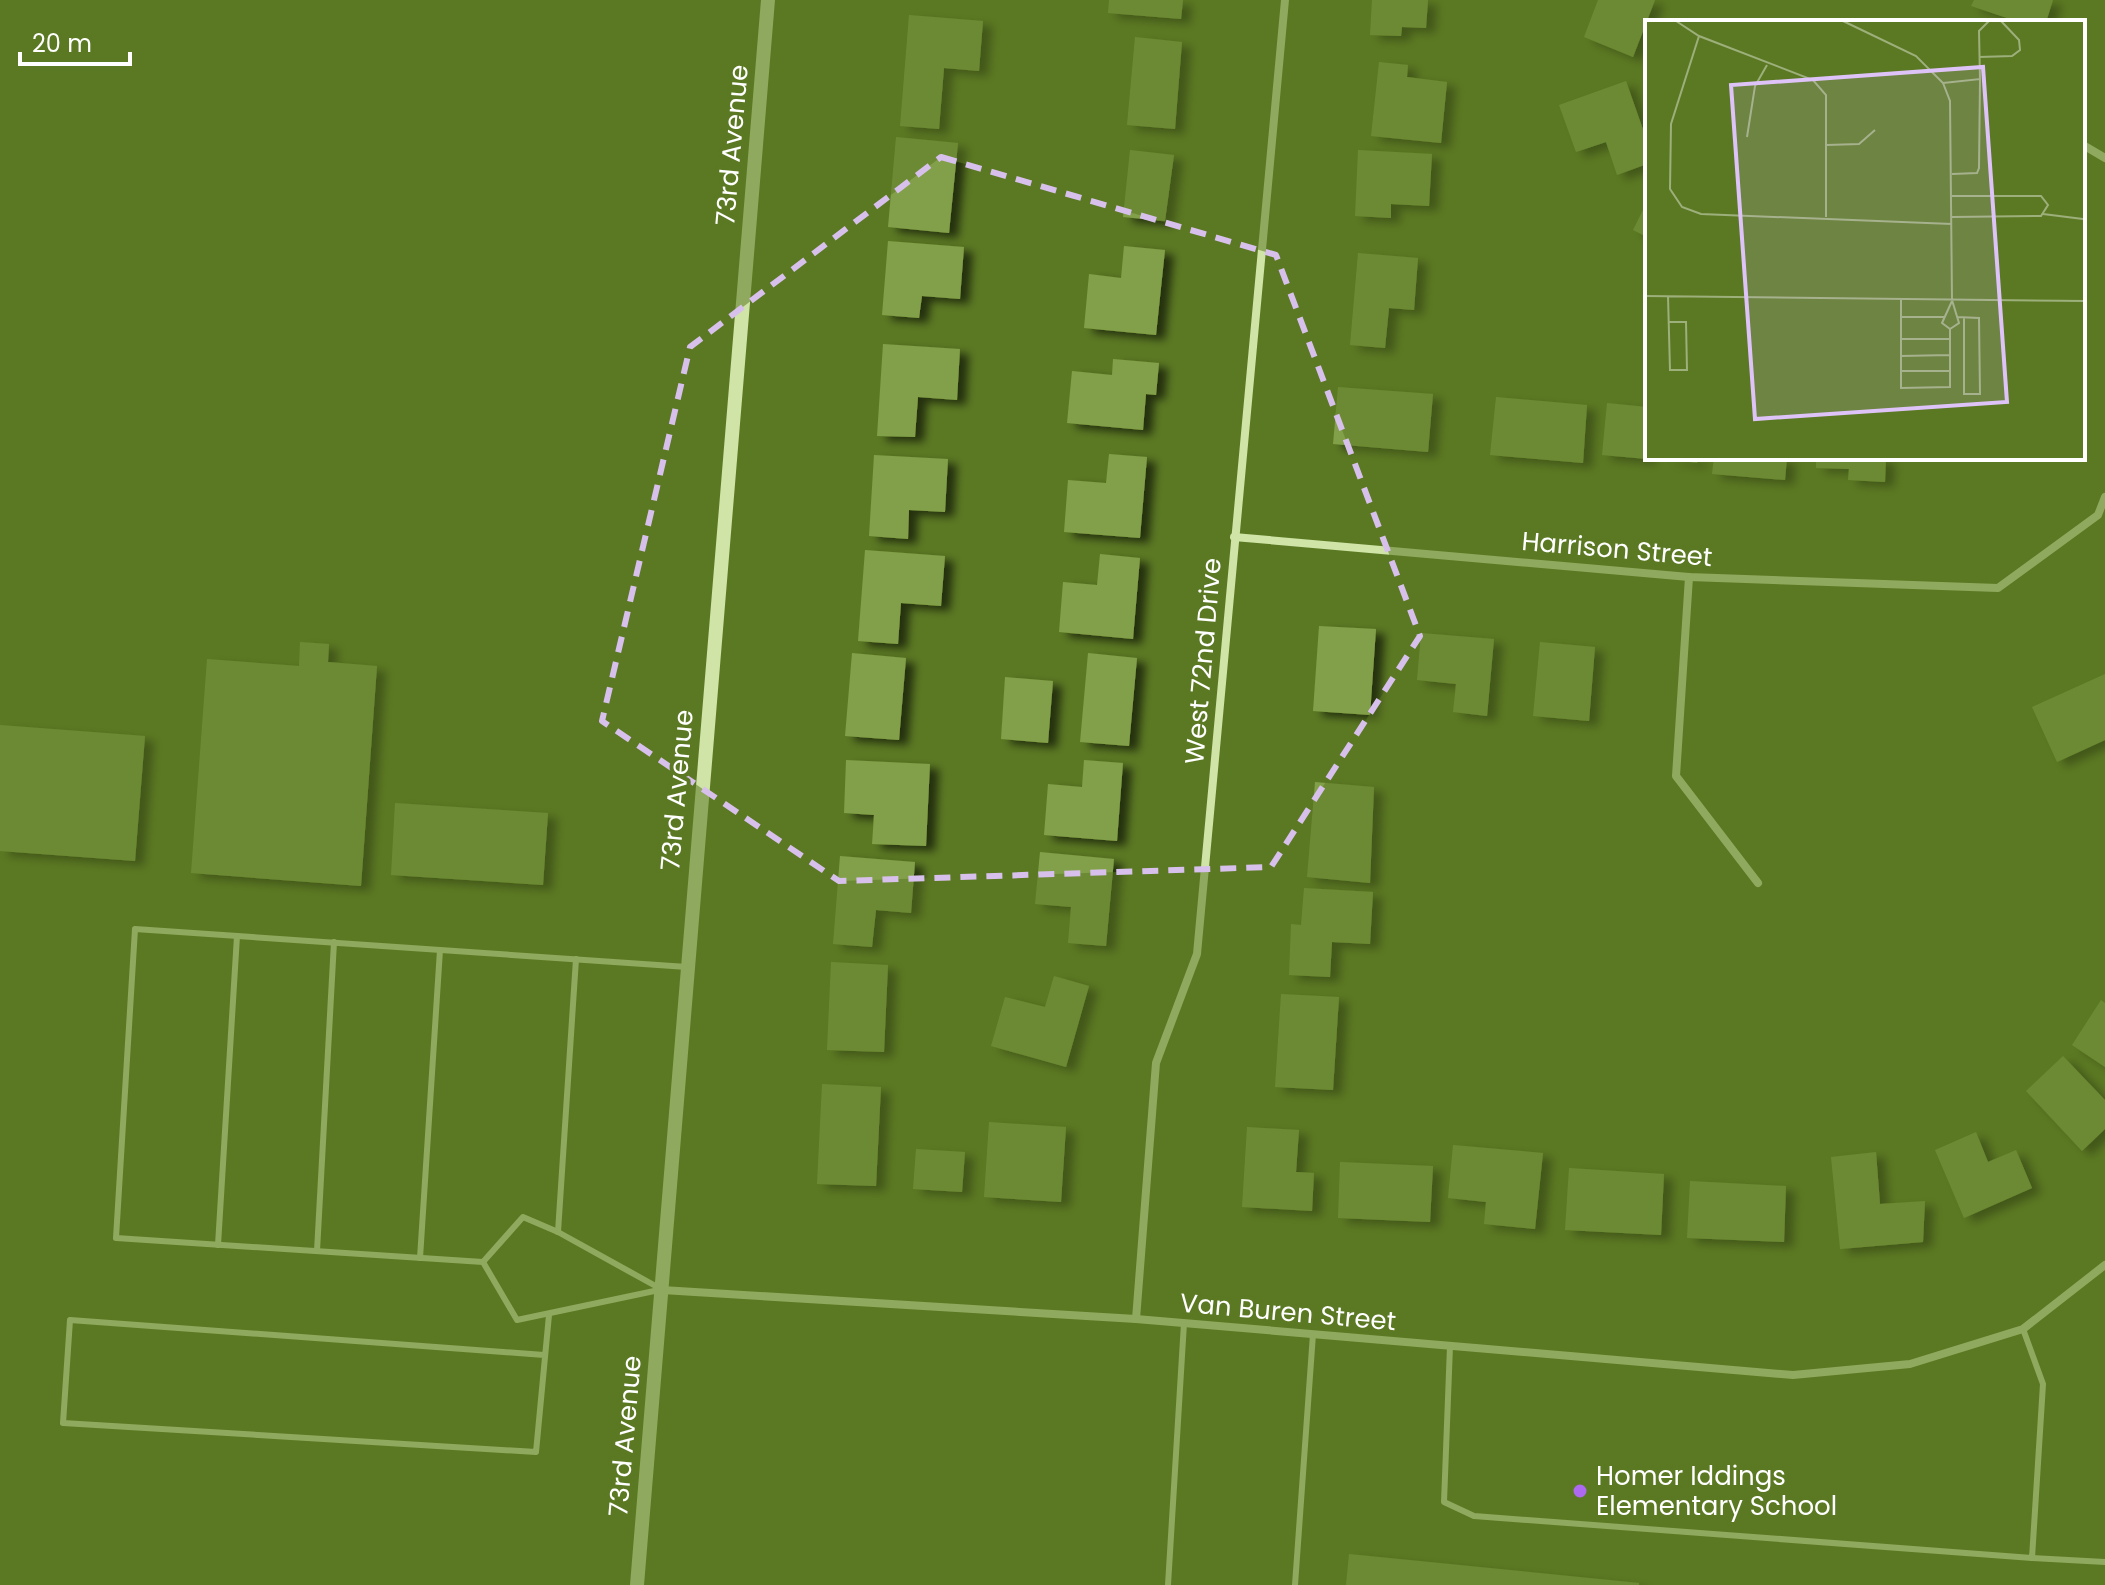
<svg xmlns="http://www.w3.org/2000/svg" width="2105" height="1585" font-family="Poppins,sans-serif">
<defs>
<filter id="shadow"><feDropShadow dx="9" dy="5" stdDeviation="4" flood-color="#0009"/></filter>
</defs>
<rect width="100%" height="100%" fill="#5b7923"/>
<g fill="#82a048" filter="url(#shadow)">
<polygon points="1109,0 1183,0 1181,19 1108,13"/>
<polygon points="1372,0 1428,0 1426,28 1402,27 1401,36 1370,35"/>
<polygon points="1598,0 1655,0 1633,57 1584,37"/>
<polygon points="1974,0 2053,0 2046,22 2019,22 1971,6"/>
<polygon points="909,15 983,21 979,71 944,68 939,129 900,126"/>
<polygon points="1135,37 1182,42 1175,129 1127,125"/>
<polygon points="1379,62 1408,65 1407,77 1447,82 1441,143 1371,136"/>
<polygon points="1626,81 1647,141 1647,164 1617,175 1606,142 1576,152 1559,105"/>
<polygon points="896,137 958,143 949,233 888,227"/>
<polygon points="1130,150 1174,155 1165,221 1123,217"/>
<polygon points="1358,150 1432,154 1429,206 1391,204 1391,218 1355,216"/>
<polygon points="1647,202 1647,237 1633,230"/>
<polygon points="888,241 964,247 960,299 922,296 919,318 882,315"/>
<polygon points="1124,246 1165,250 1156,335 1084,328 1089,274 1121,278"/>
<polygon points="1358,253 1418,258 1414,310 1389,308 1385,348 1350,345"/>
<polygon points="883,344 960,349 957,400 918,397 915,437 877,436"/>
<polygon points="1113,359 1159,363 1156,395 1146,394 1143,430 1067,423 1072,371 1112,375"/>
<polygon points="1338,387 1433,394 1428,452 1333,444"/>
<polygon points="1496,397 1587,405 1583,463 1490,455"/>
<polygon points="1607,403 1647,407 1647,459 1602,455"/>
<polygon points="1109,454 1147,457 1140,538 1064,532 1068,480 1106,483"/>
<polygon points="874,455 948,459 945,512 909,510 908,539 869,536"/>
<polygon points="1661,458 1698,458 1697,463"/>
<polygon points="1714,458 1787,458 1785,480 1712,474"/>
<polygon points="1816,458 1886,458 1885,482 1848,480 1849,469 1816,468"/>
<polygon points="865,550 945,556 941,606 901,603 898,644 858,641"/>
<polygon points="1100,554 1140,558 1133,639 1059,632 1063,582 1097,585"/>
<polygon points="1319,626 1376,629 1370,715 1313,711"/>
<polygon points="1421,633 1494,639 1487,716 1453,712 1456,684 1417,680"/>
<polygon points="300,642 329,644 328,662 377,666 361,886 191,873 207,659 299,666"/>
<polygon points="1540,642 1595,647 1589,721 1533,716"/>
<polygon points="852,653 906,658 899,740 845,736"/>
<polygon points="1088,653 1137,658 1129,746 1080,742"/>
<polygon points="2105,674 2105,740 2057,762 2032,707"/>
<polygon points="1005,677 1053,681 1048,743 1001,739"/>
<polygon points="0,725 145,736 135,861 0,851"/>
<polygon points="846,760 930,764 926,846 872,844 874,815 844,813"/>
<polygon points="1084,760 1123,763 1117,841 1044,835 1048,784 1082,787"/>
<polygon points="1315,782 1374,787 1370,883 1307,877"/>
<polygon points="395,803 548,813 543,885 391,875"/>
<polygon points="1040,852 1114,859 1106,946 1068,943 1071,907 1035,904"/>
<polygon points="840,856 915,862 911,913 876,910 872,947 833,944"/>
<polygon points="1304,888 1373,892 1370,944 1332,942 1330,977 1289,975 1291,924 1301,925"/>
<polygon points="831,962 888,965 884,1052 827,1050"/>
<polygon points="1054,976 1089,986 1066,1067 991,1046 1005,997 1045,1007"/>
<polygon points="1281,994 1339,997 1333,1090 1275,1087"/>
<polygon points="2101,1000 2105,1003 2105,1067 2072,1045"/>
<polygon points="2063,1056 2105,1100 2105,1129 2082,1151 2026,1091"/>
<polygon points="822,1084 881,1087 876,1186 817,1184"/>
<polygon points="989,1122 1066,1127 1061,1202 984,1197"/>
<polygon points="1247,1127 1299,1130 1296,1172 1314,1173 1312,1211 1242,1207"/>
<polygon points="1976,1132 1988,1162 2016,1150 2032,1188 1964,1218 1935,1150"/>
<polygon points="1453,1145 1543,1153 1535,1229 1484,1224 1486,1202 1448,1198"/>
<polygon points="916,1149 965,1152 962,1192 913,1189"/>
<polygon points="1876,1152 1880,1204 1925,1201 1923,1242 1840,1249 1831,1157"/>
<polygon points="1340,1162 1433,1166 1430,1222 1338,1218"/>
<polygon points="1569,1168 1664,1174 1661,1235 1565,1230"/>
<polygon points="1690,1181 1786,1186 1784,1242 1687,1238"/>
<polygon points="1349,1554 1639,1583 1639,1585 1346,1585"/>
</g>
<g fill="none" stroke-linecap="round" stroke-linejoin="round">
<g stroke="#cfe4a6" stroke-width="6">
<polyline points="558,1232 576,959"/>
<polyline points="218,1245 237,936"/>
<polyline points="317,1251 334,942"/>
<polyline points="420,1258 440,950"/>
<polyline points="483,1262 116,1238 135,929 687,967"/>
<polyline points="483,1262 523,1217 558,1232 661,1289"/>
<polyline points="483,1262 517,1320 659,1290"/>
<polyline points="1450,1346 1444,1502 1474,1516 2032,1558 2043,1384 2023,1329"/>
<polyline points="544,1355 70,1320 63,1423 536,1452 549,1315"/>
<polyline points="2032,1558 2105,1562"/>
<polyline points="1168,1585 1184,1323"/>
<polyline points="1295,1585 1313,1334"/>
</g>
<g stroke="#cfe4a6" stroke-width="8">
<polyline points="2083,145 2105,158"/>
<polyline points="1234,537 1689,577 1998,588 2098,515 2105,497"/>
<polyline points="1689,577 1676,776 1758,883"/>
<polyline points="662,1290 1136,1319 1793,1375 1910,1364 2023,1329 2105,1265"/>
<polyline points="1136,1319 1156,1063 1197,954 1285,0"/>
</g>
<polyline stroke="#cfe4a6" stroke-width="14" points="637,1585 768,0"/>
</g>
<path d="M0 0H2105V1585H0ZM941,157L1276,255L1420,636L1271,867L839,881L602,721L690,347Z" fill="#5b7923" fill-opacity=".55" fill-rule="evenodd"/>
<path fill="none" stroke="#d7c0ec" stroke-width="6" stroke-dasharray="16 10" stroke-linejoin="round" d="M941,157L1276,255L1420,636L1271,867L839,881L602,721L690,347Z"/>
<circle fill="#ad69ef" stroke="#5b7923" stroke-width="3" cx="1580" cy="1491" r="8"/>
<g text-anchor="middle" stroke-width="8" stroke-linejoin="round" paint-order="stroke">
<g font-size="26" fill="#fff" stroke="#5b7923">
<text transform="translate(732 145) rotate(-85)" y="9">73rd Avenue</text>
<text transform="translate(1617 549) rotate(5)" y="9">Harrison Street</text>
<text transform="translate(1203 661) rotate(-85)" y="9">West 72nd Drive</text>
<text transform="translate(677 790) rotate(-85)" y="9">73rd Avenue</text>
<text transform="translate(1288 1312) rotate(5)" y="9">Van Buren Street</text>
<text transform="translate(625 1436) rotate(-85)" y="9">73rd Avenue</text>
</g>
<g font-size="26" fill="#fff" stroke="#5b7923" text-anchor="start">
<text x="1596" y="1485">Homer Iddings<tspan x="1596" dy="30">Elementary School</tspan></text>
</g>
</g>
<g transform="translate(1645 20)">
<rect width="440" height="440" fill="#5b7923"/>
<path fill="none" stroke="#9daf7b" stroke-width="2" d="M31,1L54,16L168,60L181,75V197M198,1L271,36L298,63L305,81L307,280L314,303L305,309M54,16L26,104L25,169L37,187L56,194L307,204M334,37L367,36L375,30L374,20L356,1M335,59L334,11L344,1M298,63L335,59L334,148L332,153L307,154M102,117L110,66L122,45M182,125L214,124L230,110M398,194L438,199M307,197L396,196L403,185L396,176H307M0,276L440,281M23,276L25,350H42L41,302H24M256,280V368L305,367V309L297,303L307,281M256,297H299M312,297L334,298L335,374H319V298M256,319H305M256,336L305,335M256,351H305"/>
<path fill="#dec3f9" fill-opacity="0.15" stroke="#dec3f9" stroke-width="4" d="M338,47L362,382L110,399L86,65Z"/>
<rect width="440" height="440" fill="none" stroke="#fff" stroke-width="4"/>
</g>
<path d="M20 52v12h110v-12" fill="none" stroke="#ffffff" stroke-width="4"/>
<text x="32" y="52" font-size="24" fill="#ffffff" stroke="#5b7923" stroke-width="6" paint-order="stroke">20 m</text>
</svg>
